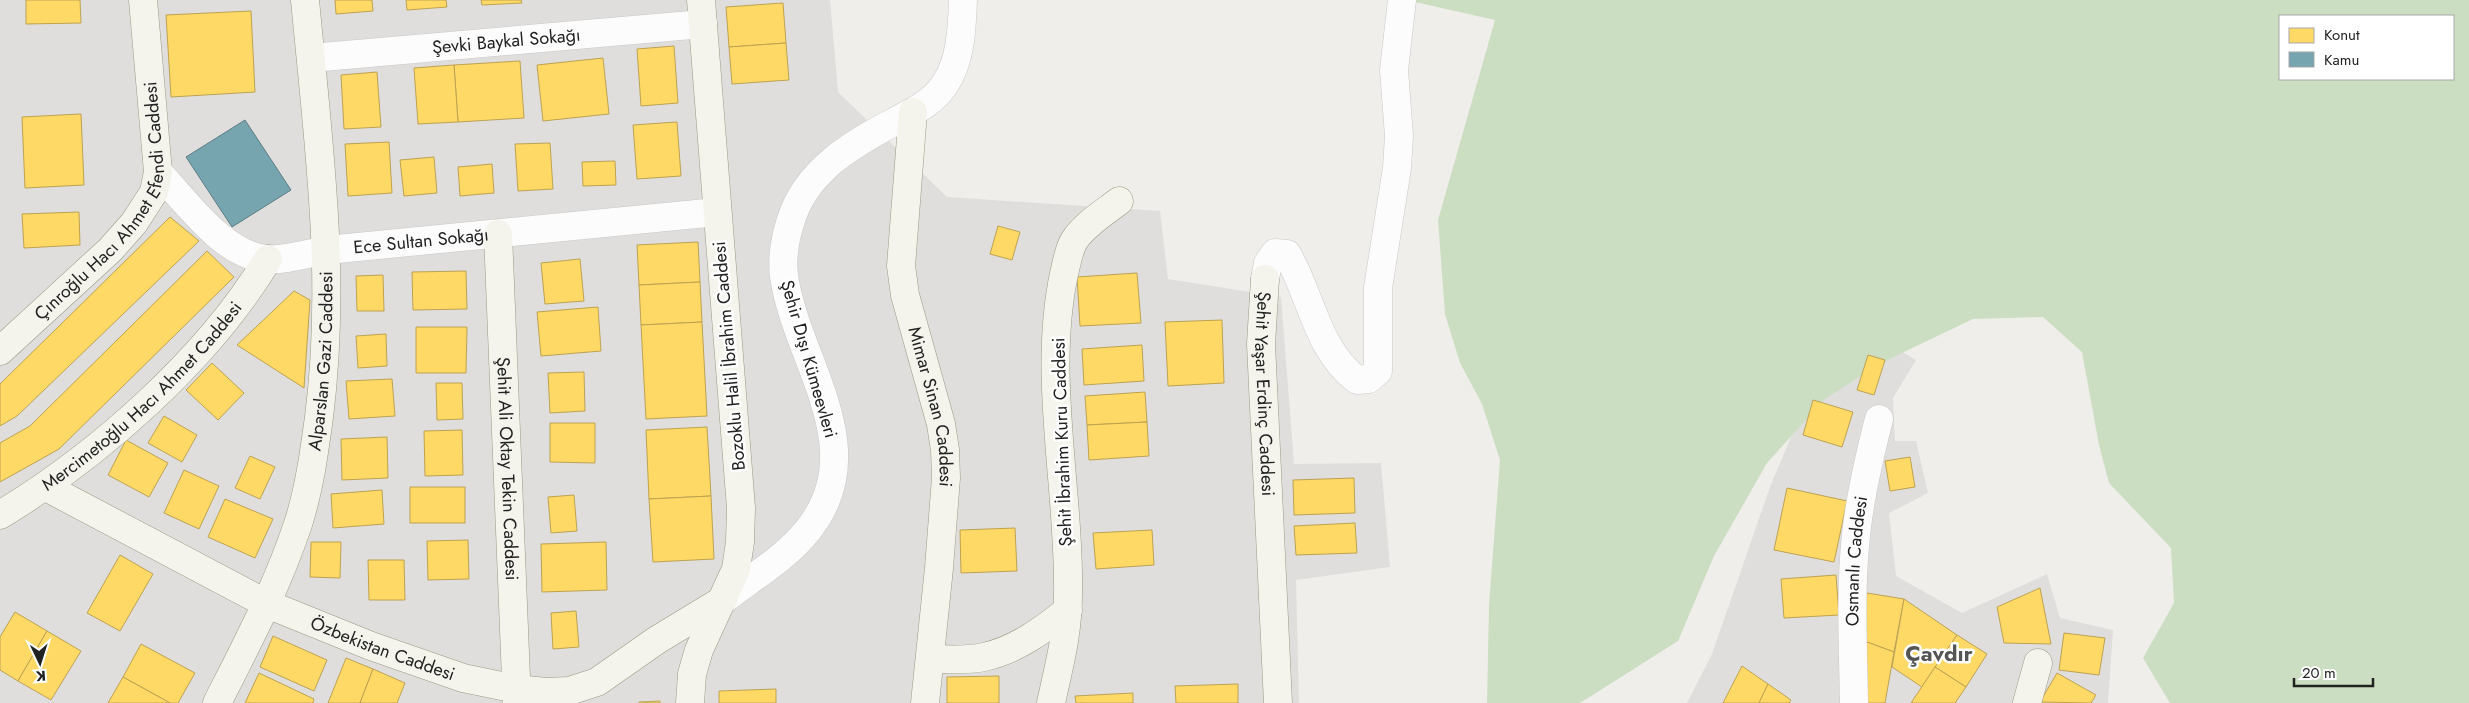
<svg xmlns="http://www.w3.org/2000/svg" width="2469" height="703" font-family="Jost,sans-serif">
<rect width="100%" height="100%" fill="#f0eeeb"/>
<g fill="#dfdedc">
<polygon points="0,0 830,0 838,92 947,197 1160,211 1168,279 1281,297 1294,464 1381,463 1390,567 1296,580 1299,703 0,703"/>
<polygon points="1873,334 1916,360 1893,398 1895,441 1916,441 1928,493 1889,513 1896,576 1962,613 2047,574 2060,618 2113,630 2108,703 1687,703 1712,654 1770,487 1811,389"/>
</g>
<path fill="#cbdec1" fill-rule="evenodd" d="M1406,0H2469V703H2170L2143,658L2174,603L2171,548L2109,483L2099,445L2082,352L2043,317L1973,319L1879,364L1825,399L1767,463L1714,556L1678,641L1580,703H1487L1489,605L1500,460L1482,404L1460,363L1445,314L1438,220L1495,20ZM2280,16H2453V79H2280Z"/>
<g fill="#ffd966" stroke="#bda252">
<polygon points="26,0 80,0 81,23 26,24"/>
<polygon points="335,0 372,0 373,11 336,14"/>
<polygon points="406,0 446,0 447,7 407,10"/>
<polygon points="481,0 521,0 522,3 482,5"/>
<polygon points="783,3 786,43 729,47 726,7"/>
<polygon points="251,11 255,92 171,97 166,15"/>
<polygon points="786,43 789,80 732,84 729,47"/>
<polygon points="674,46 678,103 641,106 637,49"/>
<polygon points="603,58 609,114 543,121 537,65"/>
<polygon points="520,61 524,118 458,122 454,65"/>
<polygon points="454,65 458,122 418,124 414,68"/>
<polygon points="377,72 381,127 344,129 341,75"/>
<polygon points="81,114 84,185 25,188 22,117"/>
<polygon points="677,122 681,176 637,179 633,125"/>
<polygon points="389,142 392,193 348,196 345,144"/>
<polygon points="550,143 553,189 518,191 515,144"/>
<polygon points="434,157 437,193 404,196 400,160"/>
<polygon points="615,161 616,185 583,186 582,162"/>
<polygon points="492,164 494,193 460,196 458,167"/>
<polygon points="79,212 80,245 24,248 22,214"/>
<polygon points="170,217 199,241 17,416 0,426 0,384"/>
<polygon points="998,226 1020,232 1012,260 990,254"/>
<polygon points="698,242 700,282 639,285 637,245"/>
<polygon points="207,251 234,277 59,449 0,482 0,443 30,426"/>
<polygon points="580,259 584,301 545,304 541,263"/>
<polygon points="466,271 467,309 413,310 412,272"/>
<polygon points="1137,273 1141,323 1080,326 1077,277"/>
<polygon points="383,275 384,311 357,311 356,276"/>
<polygon points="700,282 702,322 641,325 639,285"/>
<polygon points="294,291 310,300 304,388 237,345"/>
<polygon points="598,307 601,351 541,356 537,312"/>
<polygon points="1222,320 1224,383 1168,386 1165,322"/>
<polygon points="702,322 707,416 646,419 641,325"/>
<polygon points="416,327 467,327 466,373 416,373"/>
<polygon points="386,334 387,366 358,368 356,336"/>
<polygon points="1142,345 1144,381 1084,385 1082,349"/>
<polygon points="1868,355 1885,360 1874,395 1857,390"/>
<polygon points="212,363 244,393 218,420 186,390"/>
<polygon points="584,372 585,411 550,413 548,373"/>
<polygon points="392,379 395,416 349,419 346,381"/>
<polygon points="436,383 462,383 463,419 437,420"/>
<polygon points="1145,392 1147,422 1087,425 1085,396"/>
<polygon points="1813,400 1853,412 1842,447 1803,435"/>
<polygon points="164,416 197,435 182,462 148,443"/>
<polygon points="1147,422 1149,456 1089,460 1087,425"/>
<polygon points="550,423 595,423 595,463 550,462"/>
<polygon points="707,427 711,496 649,499 646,430"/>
<polygon points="462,430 463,475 425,476 424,431"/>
<polygon points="387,437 388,478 342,480 341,439"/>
<polygon points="126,440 168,463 149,497 108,475"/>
<polygon points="250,456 275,467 260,499 235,488"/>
<polygon points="1910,457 1915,487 1890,491 1885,461"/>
<polygon points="184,470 219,486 199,529 164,513"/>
<polygon points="1354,478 1355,513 1294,515 1293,480"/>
<rect x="410" y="487" width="55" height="36"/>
<polygon points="1787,488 1847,501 1834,562 1774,550"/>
<polygon points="382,490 384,524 333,528 331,494"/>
<polygon points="574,495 577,531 551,533 548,497"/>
<polygon points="711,496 714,559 653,562 649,499"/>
<polygon points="225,499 273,519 255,558 208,537"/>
<polygon points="1355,523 1357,553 1296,555 1294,526"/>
<polygon points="1015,528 1017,571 961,573 960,530"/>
<polygon points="1152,530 1154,565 1096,569 1093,533"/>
<polygon points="468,540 469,579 428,580 427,541"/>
<polygon points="311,542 341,542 340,578 310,577"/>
<polygon points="606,542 607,590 542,592 541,544"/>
<polygon points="120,555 153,574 120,631 87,613"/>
<polygon points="368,560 404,560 405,600 369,600"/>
<polygon points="1836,575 1839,615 1784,618 1781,579"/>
<polygon points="2040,588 2051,644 2004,643 1997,607"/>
<polygon points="1867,593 1904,599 1894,652 1859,639"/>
<polygon points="1904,599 1957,635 1922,687 1892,667"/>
<polygon points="576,611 579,647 553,649 551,613"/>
<polygon points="15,612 47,631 18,681 0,670 0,637"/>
<polygon points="47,631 81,651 51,700 18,681"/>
<polygon points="2064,633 2105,638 2099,675 2059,670"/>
<polygon points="1957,635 1987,654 1966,687 1935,667"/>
<polygon points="273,636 327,660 314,691 260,667"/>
<polygon points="1859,639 1894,652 1885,703 1861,703"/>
<polygon points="141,644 195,673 178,703 170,703 123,677"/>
<polygon points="346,658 373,669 360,703 328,703"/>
<polygon points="1742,666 1768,684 1759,703 1723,703"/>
<polygon points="1935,667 1966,687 1955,703 1911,703"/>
<polygon points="373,669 405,683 397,703 360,703"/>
<polygon points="259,673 314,699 313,703 245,703"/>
<polygon points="2057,673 2096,695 2091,703 2040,702"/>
<polygon points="999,676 999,703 947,703 947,677"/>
<polygon points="123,677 170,703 108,703"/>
<polygon points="1238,684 1238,703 1176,703 1175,686"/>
<polygon points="1768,684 1791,700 1789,703 1759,703"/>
<polygon points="776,689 776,703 719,703 719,691"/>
<polygon points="1133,693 1133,703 1076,703 1075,696"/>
<polygon points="660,701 660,703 639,703 639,702"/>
</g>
<polygon fill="#76a5af" stroke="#5d7e85" points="245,120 291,190 232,227 186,157"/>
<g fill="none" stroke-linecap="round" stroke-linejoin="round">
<g stroke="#c9c8c7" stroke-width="29">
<g id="street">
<path id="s1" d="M311,58L703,24"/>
<path id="s2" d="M158,172C186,201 223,255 266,259C283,261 310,253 327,250L717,212"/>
<path d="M1265,279L1268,263L1275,253L1287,254C1311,295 1317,350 1357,380L1369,379L1378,371V288L1397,168L1399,136L1394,70L1402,0"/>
<path d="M723,600C751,578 786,558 808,530C874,448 796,361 784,276C782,258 785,238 791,220C806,171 852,144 894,122C914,111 933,103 945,84C961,61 962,27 963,0"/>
<path id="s3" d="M1854,703C1853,647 1850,591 1856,535C1860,496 1869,458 1879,419"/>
</g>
</g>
<g stroke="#999a82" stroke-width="29">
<g id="secondary">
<path id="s4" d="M913,112L901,266L905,295L941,424L945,450L946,478L939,568L925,703"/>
<path id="s5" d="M498,234L517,703"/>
<path id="s6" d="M1265,279L1261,344L1278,703"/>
<path id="s7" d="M0,351L110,250L134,223L154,192L158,172L143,0"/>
<path id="s8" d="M46,487L267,604L371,646L463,678L516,689L546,692L569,691L597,682L657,640L723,600"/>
<path id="s9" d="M0,515C99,455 208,359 268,259"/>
<path d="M930,659C947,659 967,661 984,657C1016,650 1043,630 1068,610"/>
<path id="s10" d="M217,703C247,644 277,587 298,524C309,490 314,454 319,417C337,277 318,140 305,0"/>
<polyline points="690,703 692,674 699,650 736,569 740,542 741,508 701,0"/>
<path d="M1051,703C1059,666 1068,633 1068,595C1070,491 1042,376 1064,274C1067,262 1069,247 1076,238C1087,223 1105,212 1119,201"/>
<polyline points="2027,703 2038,663"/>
</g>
</g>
<use href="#street" stroke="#fdfcfc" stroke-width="28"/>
<use href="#secondary" stroke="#f4f4ed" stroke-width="28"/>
</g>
<g text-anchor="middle" stroke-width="5" stroke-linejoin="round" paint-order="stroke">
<g font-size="18" fill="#222" stroke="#fff">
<text dy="6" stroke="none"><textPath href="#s1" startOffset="196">Şevki Baykal Sokağı</textPath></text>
<text dy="6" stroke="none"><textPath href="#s7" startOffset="192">Çınroğlu Hacı Ahmet Efendi Caddesi</textPath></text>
<text dy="6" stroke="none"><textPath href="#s2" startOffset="298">Ece Sultan Sokağı</textPath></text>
<text transform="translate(729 356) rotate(-95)" y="6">Bozoklu Halil İbrahim Caddesi</text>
<text transform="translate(809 359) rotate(74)" y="6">Şehir Dışı Kümeevleri</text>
<text dy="6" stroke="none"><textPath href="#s10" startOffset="362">Alparslan Gazi Caddesi</textPath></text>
<text dy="6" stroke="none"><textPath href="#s9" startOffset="186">Mercimetoğlu Hacı Ahmet Caddesi</textPath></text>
<text dy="6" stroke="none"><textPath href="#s6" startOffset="115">Şehit Yaşar Erdinç Caddesi</textPath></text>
<text dy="6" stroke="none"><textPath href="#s4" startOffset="299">Mimar Sinan Caddesi</textPath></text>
<text transform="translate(1062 442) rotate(-92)" y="6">Şehit İbrahim Kuru Caddesi</text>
<text dy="6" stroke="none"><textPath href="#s5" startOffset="235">Şehit Ali Oktay Tekin Caddesi</textPath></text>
<text dy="6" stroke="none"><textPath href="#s3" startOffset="142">Osmanlı Caddesi</textPath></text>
<text dy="6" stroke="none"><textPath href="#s8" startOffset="374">Özbekistan Caddesi</textPath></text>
</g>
<g font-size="22" font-weight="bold" fill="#555" stroke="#fff">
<text x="1939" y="661">Çavdır</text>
</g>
</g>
<rect x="2279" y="15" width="175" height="65" fill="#ffffff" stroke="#a7a7a7"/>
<rect x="2289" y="28" width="25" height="15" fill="#ffd966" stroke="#a7a7a7"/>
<text x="2324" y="40" font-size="15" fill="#222222">Konut</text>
<rect x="2289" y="52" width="25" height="15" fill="#76a5af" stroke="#a7a7a7"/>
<text x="2324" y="65" font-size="15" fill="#222222">Kamu</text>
<g transform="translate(40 663) rotate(176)" stroke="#ffffff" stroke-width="4" paint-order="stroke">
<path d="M0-4L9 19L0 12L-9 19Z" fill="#222222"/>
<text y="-8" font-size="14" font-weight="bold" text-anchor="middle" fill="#222222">K</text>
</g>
<path d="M2294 678v8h79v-8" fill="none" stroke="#222222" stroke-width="2.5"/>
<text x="2302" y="678" font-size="15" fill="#222222" stroke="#ffffff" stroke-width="4" paint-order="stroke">20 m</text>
</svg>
